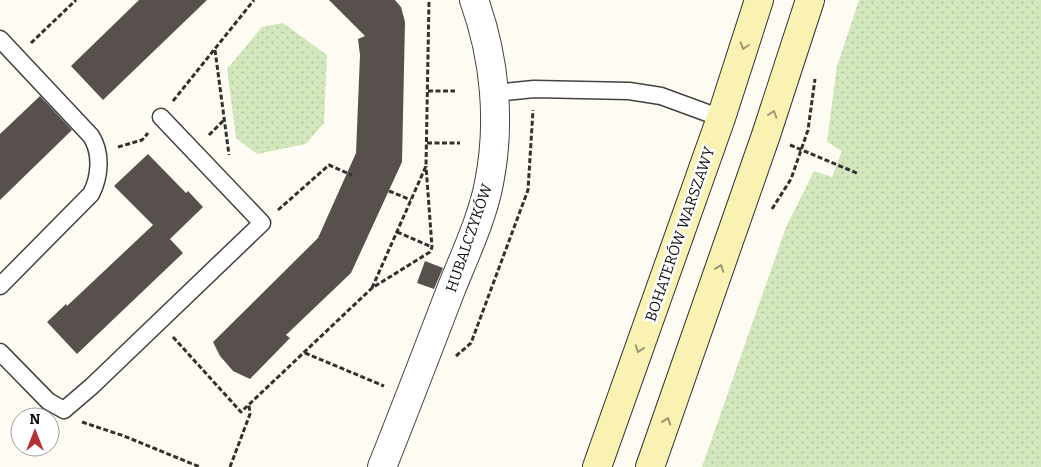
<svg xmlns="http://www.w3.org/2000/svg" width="1041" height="467" font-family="Bitter,serif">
<defs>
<pattern id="green-dots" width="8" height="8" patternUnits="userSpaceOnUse" patternTransform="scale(1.25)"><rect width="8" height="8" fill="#d3e7bd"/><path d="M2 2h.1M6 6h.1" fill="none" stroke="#b4c5a1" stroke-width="1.8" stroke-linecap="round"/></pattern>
</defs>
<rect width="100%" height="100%" fill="#fefcf2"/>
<g fill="url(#green-dots)">
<polygon points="859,0 1041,0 1041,467 702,467 786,227 814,171 832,177 842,151 827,142 837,66"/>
<polygon points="283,23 327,55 324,123 306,144 257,154 236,138 227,69 262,27"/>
</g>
<g fill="#57504c">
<polygon points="139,0 207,0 103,100 71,66"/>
<polygon points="329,0 395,0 401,7 405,22 402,162 351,273 286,335 290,338 250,379 233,371 220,356 213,342 318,238 356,153 360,55 358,39 365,36"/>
<polygon points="40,96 72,130 0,200 0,134"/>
<polygon points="148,154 186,193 188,191 203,207 170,239 183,253 77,354 47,322 66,304 67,306 153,225 114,186"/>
<polygon points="425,261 443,268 434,289 417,283"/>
</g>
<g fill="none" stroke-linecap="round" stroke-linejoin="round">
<g stroke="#424242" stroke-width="19">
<g id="lane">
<path d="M0,39L91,136C102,153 100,177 91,194L0,286"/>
<polyline points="495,93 534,89 629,91 661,96 721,118"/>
<polyline points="0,352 48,401 64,410 92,386 262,223 161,117"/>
</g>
</g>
<g stroke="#424242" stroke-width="30">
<path id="street" d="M382,467C406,407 429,347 452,287C465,255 483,216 489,183C501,123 495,58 474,0"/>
</g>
<g stroke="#313131" stroke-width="30">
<g id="secondary">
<polyline points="597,467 721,118 759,0"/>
<polyline points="650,467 766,135 810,0"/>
</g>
</g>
<g stroke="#313131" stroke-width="3" stroke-dasharray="5 2.5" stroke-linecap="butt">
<polyline points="31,43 76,0"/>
<polyline points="215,50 229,155"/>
<polyline points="428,91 455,91"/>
<polyline points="173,101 254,0"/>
<polyline points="209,135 224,120"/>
<polyline points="427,143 460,143"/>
<polyline points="790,145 859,174"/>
<polyline points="118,147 142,140 148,133"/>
<polyline points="389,191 411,200"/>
<polyline points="772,209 791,179 808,130 815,79"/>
<polyline points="278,210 329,165 352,175"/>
<polyline points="397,232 432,247"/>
<polyline points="372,288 426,166 429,0"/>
<polyline points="173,337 241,412 372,288 430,252 432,247 426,166"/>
<polyline points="305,353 384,386"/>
<polyline points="456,356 471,343 528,190 533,110"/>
<polyline points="82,422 124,436 200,467"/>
<polyline points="230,467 250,414 249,405"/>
</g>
<use href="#lane" stroke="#fff" stroke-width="16"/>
<use href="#street" stroke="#fff" stroke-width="28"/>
<use href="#secondary" stroke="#faf2b2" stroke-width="28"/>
</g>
<defs><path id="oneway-chevron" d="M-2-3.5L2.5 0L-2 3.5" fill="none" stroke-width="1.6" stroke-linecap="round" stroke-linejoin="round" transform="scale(1.25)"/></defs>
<g stroke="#9c9771">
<use href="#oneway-chevron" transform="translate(744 46) rotate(108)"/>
<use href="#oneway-chevron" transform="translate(773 114) rotate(-72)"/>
<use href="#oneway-chevron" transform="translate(720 268) rotate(-71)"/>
<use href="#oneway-chevron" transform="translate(639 349) rotate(109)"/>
<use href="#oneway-chevron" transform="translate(667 421) rotate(-71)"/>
</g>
<g text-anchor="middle" stroke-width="5" stroke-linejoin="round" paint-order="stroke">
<g font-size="15" fill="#0f0f0f" stroke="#fff">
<text transform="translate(680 234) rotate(-71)" y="5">BOHATERÓW WARSZAWY</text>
<text transform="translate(469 238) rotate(-71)" y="5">HUBALCZYKÓW</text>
</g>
</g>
<g transform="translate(35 432)"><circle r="24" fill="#ffffff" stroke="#9f9f9f"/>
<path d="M0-4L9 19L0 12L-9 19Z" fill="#b73036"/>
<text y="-8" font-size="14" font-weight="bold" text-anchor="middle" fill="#0f0f0f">N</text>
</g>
</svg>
